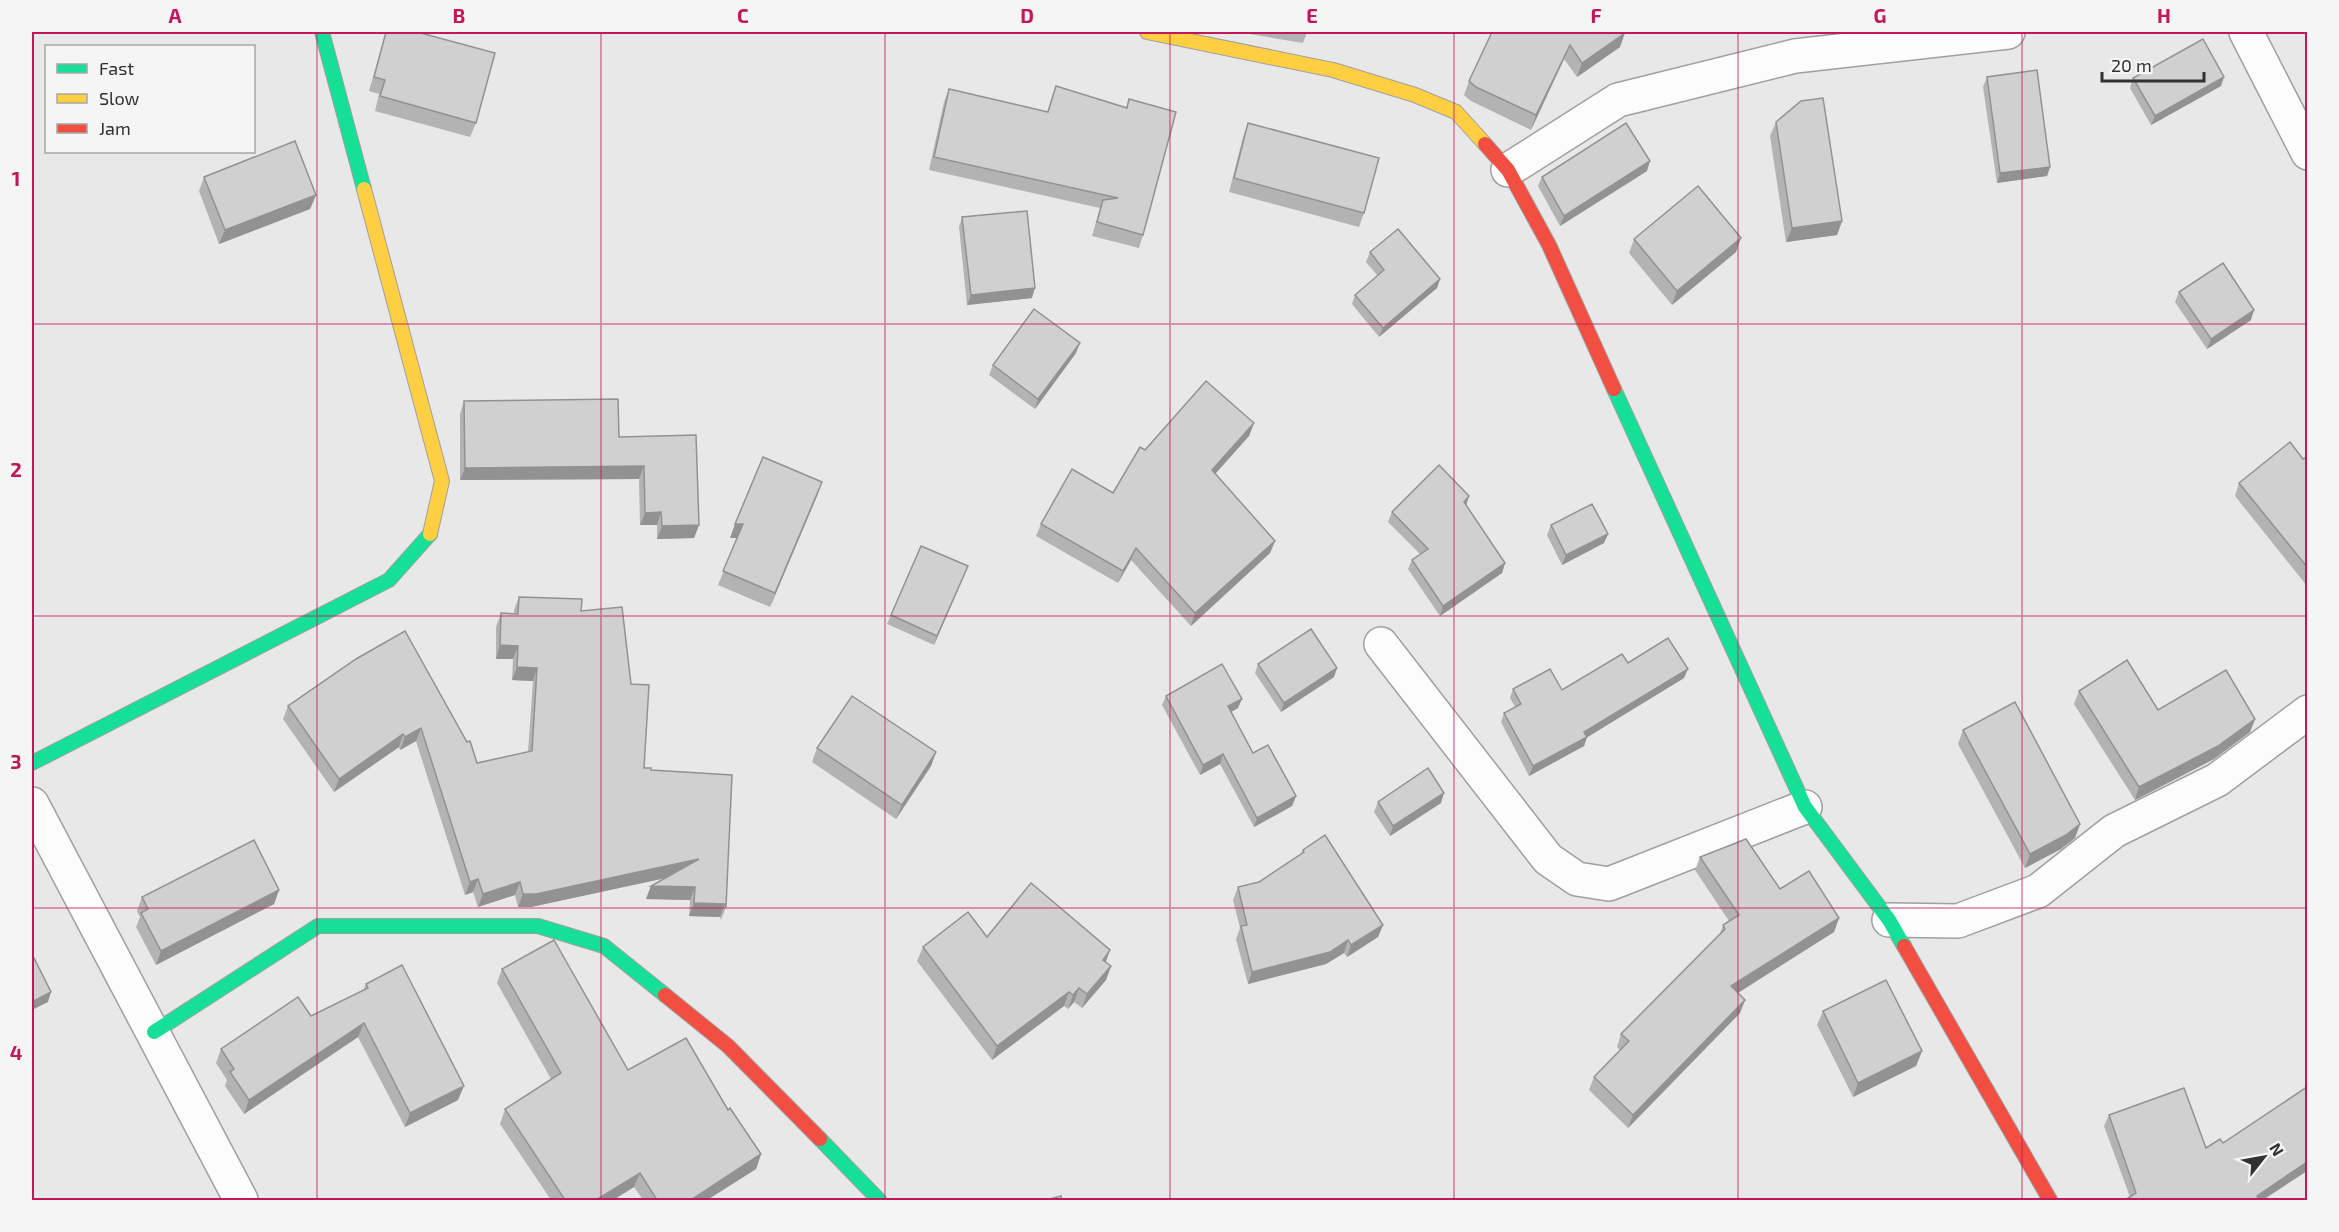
<svg xmlns="http://www.w3.org/2000/svg" width="2339" height="1232" font-family="'Exo 2',sans-serif">
<rect width="100%" height="100%" fill="#e8e8e8"/>
<g fill="none" stroke-linecap="round" stroke-linejoin="round">
<g stroke="#a0a0a0" stroke-width="36">
<g id="street">
<polyline points="2246,32 2308,153"/>
<polyline points="1508,170 1618,100 1795,56 2008,32"/>
<polyline points="1381,644 1548,859 1577,879 1609,884 1805,807"/>
<polyline points="32,804 241,1200"/>
<polyline points="1889,920 1958,921 2038,891 2114,831 2217,780 2308,712"/>
</g>
</g>
<g stroke="#a0a0a0" stroke-width="16">
<g id="fast">
<polyline points="322,32 364,189"/>
<polyline points="1614,389 1805,807 1889,920 1904,946"/>
<polyline points="32,763 389,580 430,534"/>
<polyline points="154,1032 318,926 538,926 604,946 665,995"/>
<polyline points="820,1139 879,1200"/>
</g>
</g>
<g stroke="#a0a0a0" stroke-width="16">
<g id="slow">
<polyline points="1147,32 1333,70 1415,95 1456,112 1485,144"/>
<polyline points="364,189 442,481 430,534"/>
</g>
</g>
<g stroke="#a0a0a0" stroke-width="16">
<g id="jam">
<polyline points="1485,144 1508,170 1549,245 1614,389"/>
<polyline points="1904,946 2050,1200"/>
<polyline points="665,995 728,1046 820,1139"/>
</g>
</g>
<use href="#street" stroke="#fcfcfc" stroke-width="33"/>
<use href="#fast" stroke="#16e098" stroke-width="14"/>
<use href="#slow" stroke="#ffcf43" stroke-width="14"/>
<use href="#jam" stroke="#f24e42" stroke-width="14"/>
</g>
<g fill="#b3b3b3">
<polygon points="386,32 417,32 476,123 470,137 375,111 379,94 369,91"/>
<polygon points="1238,32 1307,32 1303,43"/>
<polygon points="1492,32 1620,47 1577,77 1564,59 1531,130 1471,101 1464,95 1469,81"/>
<polygon points="1987,77 2050,167 2047,176 1997,183 1983,87"/>
<polygon points="2133,78 2221,86 2151,125 2130,88"/>
<polygon points="1056,86 1126,108 1129,99 1143,235 1139,248 1092,236 1100,208 929,170 944,102 949,89 1047,112"/>
<polygon points="1776,122 1842,221 1837,235 1786,242 1770,136"/>
<polygon points="1248,123 1364,213 1359,227 1229,192 1243,137"/>
<polygon points="1647,171 1560,226 1538,186 1542,177"/>
<polygon points="204,177 316,195 310,209 219,244 199,191"/>
<polygon points="962,217 1032,298 967,305 959,227"/>
<polygon points="1634,239 1736,252 1672,305 1629,253"/>
<polygon points="1370,252 1440,279 1437,288 1379,337 1352,304 1355,295 1378,276 1366,262"/>
<polygon points="2179,292 2251,320 2207,349 2175,302"/>
<polygon points="1076,353 1035,409 989,375 993,365"/>
<polygon points="464,401 619,437 699,525 694,538 657,539 657,525 640,525 639,479 460,480 460,414"/>
<polygon points="1254,423 1249,436 1215,474 1275,541 1270,553 1191,626 1131,560 1118,583 1036,536 1041,524 1113,493 1145,450"/>
<polygon points="2307,457 2307,586 2235,496 2239,483"/>
<polygon points="817,496 770,607 718,585 737,538 730,538"/>
<polygon points="1466,505 1505,563 1502,573 1440,616 1408,569 1412,560 1420,554 1388,522 1392,512"/>
<polygon points="1551,525 1608,534 1604,543 1562,565 1547,535"/>
<polygon points="968,566 934,645 887,624 891,615"/>
<polygon points="519,597 581,611 631,684 644,768 651,770 726,907 721,920 720,917 689,916 690,900 646,899 651,886 664,878 531,907 518,907 515,895 478,907 473,892 465,895 416,741 400,750 399,747 334,792 283,719 288,706 356,659 477,763 528,752 533,681 512,680 513,659 496,659 496,627 501,613 514,614 514,610"/>
<polygon points="1628,663 1684,678 1587,737 1584,746 1529,776 1501,722 1504,713 1515,707 1510,698 1513,689 1562,690"/>
<polygon points="1258,664 1334,677 1281,712 1255,673"/>
<polygon points="2079,691 2158,710 2255,719 2250,732 2214,759 2135,800 2074,704"/>
<polygon points="1166,696 1238,708 1231,712 1253,753 1296,796 1292,806 1254,827 1220,764 1200,775 1162,705"/>
<polygon points="1963,730 2080,824 2075,838 2061,849 2025,868 1958,744"/>
<polygon points="817,748 936,752 931,766 896,819 812,762"/>
<polygon points="1378,802 1441,803 1390,836 1374,812"/>
<polygon points="1303,850 1383,925 1378,937 1347,957 1344,953 1326,964 1248,984 1236,939 1240,928 1233,900 1238,887 1259,882 1301,854"/>
<polygon points="1700,857 1780,889 1839,918 1834,932 1738,992 1745,1000 1740,1013 1628,1128 1589,1090 1594,1077 1620,1050 1617,1047 1621,1034 1720,934 1723,925 1729,921 1695,870"/>
<polygon points="279,890 274,904 156,965 136,927 140,917 137,911 142,897"/>
<polygon points="987,937 1106,962 1111,966 1106,980 1082,1008 1074,1002 1068,1009 1064,1006 992,1060 917,961 923,947"/>
<polygon points="502,969 628,1070 728,1110 761,1154 756,1169 707,1200 643,1200 634,1187 613,1200 551,1200 500,1124 505,1109 551,1079 497,983"/>
<polygon points="366,984 458,1100 405,1127 358,1037 244,1114 225,1086 227,1080 216,1063 221,1049 311,1016 363,990"/>
<polygon points="1823,1011 1922,1051 1916,1066 1853,1097 1817,1025"/>
<polygon points="2109,1115 2206,1148 2223,1143 2307,1171 2130,1197 2104,1126"/>
</g>
<g fill="#929292">
<polygon points="1625,33 1620,47 1577,77 1582,63"/>
<polygon points="1570,45 1564,59 1531,130 1536,115"/>
<polygon points="2224,77 2221,86 2151,125 2155,116"/>
<polygon points="1650,161 1647,171 1560,226 1564,216"/>
<polygon points="2050,167 2047,176 1997,183 2000,173"/>
<polygon points="316,195 310,209 219,244 225,230"/>
<polygon points="1842,221 1837,235 1786,242 1792,228"/>
<polygon points="1741,238 1736,252 1672,305 1677,291"/>
<polygon points="1440,279 1437,288 1379,337 1383,328"/>
<polygon points="1035,288 1032,298 967,305 971,295"/>
<polygon points="2254,310 2251,320 2207,349 2211,339"/>
<polygon points="1080,343 1076,353 1035,409 1038,399"/>
<polygon points="1254,423 1249,436 1207,483 1212,470"/>
<polygon points="644,466 639,479 460,480 465,468"/>
<polygon points="822,482 817,496 770,607 775,593"/>
<polygon points="1469,496 1466,506 1464,502"/>
<polygon points="661,512 657,525 640,525 645,513"/>
<polygon points="735,524 743,524 738,538 730,538"/>
<polygon points="699,525 694,538 657,539 662,526"/>
<polygon points="1608,534 1604,543 1562,565 1566,555"/>
<polygon points="1275,541 1270,553 1191,626 1195,613"/>
<polygon points="1136,548 1131,560 1118,583 1123,571"/>
<polygon points="1505,563 1502,573 1440,616 1443,606"/>
<polygon points="968,566 964,576 934,645 937,636"/>
<polygon points="500,645 518,646 513,659 496,659"/>
<polygon points="517,667 537,668 533,681 512,680"/>
<polygon points="1337,668 1334,677 1281,712 1284,703"/>
<polygon points="1688,669 1684,678 1586,738 1587,737 1584,746 1529,776 1533,766 1584,732"/>
<polygon points="1242,699 1238,708 1224,716 1228,706"/>
<polygon points="2255,719 2250,732 2214,759 2135,800 2139,787"/>
<polygon points="421,728 416,741 400,750 405,737"/>
<polygon points="403,734 399,747 334,792 339,779"/>
<polygon points="936,752 931,766 896,819 902,805"/>
<polygon points="1223,754 1220,764 1200,775 1203,765"/>
<polygon points="1444,793 1441,803 1390,836 1393,826"/>
<polygon points="1296,796 1292,806 1254,827 1257,818"/>
<polygon points="2080,824 2075,838 2061,849 2025,868 2030,854"/>
<polygon points="699,859 694,872 531,907 518,907 523,894"/>
<polygon points="478,879 473,892 465,895 470,882"/>
<polygon points="520,882 515,895 478,907 483,894"/>
<polygon points="651,886 695,887 690,900 646,899"/>
<polygon points="279,890 274,904 156,965 161,951"/>
<polygon points="694,903 725,904 720,917 689,916"/>
<polygon points="1839,918 1834,932 1727,1000 1731,986"/>
<polygon points="1383,925 1378,937 1347,957 1351,945"/>
<polygon points="1348,940 1344,953 1326,964 1248,984 1252,972"/>
<polygon points="1110,950 1105,964 1103,960"/>
<polygon points="1111,966 1106,980 1082,1008 1087,994"/>
<polygon points="1079,988 1074,1002 1068,1009 1073,995"/>
<polygon points="51,992 48,1002 32,1010 32,1002"/>
<polygon points="1069,992 1064,1006 992,1060 997,1046"/>
<polygon points="1745,1000 1740,1013 1628,1128 1633,1115"/>
<polygon points="364,1023 358,1037 244,1114 249,1100"/>
<polygon points="1922,1051 1916,1066 1853,1097 1858,1083"/>
<polygon points="464,1086 458,1100 405,1127 410,1113"/>
<polygon points="761,1154 756,1169 707,1200 691,1200"/>
<polygon points="2307,1162 2307,1171 2263,1200 2255,1200 2257,1196"/>
<polygon points="640,1173 634,1187 613,1200 596,1200"/>
</g>
<g fill="#d0d0d0" stroke="#929292" stroke-width="1.5">
<polygon points="386,32 417,32 495,53 476,123 380,96 385,80 374,77"/>
<polygon points="1492,32 1624,32 1625,33 1582,63 1570,45 1536,115 1476,87 1469,81"/>
<polygon points="2203,39 2224,77 2155,116 2133,78"/>
<polygon points="2037,70 2050,167 2000,173 1987,77"/>
<polygon points="1056,86 1127,108 1129,99 1176,112 1143,235 1097,222 1103,200 1118,198 934,157 949,89 1048,112"/>
<polygon points="1823,98 1842,221 1792,228 1776,122 1801,101"/>
<polygon points="1248,123 1379,158 1364,213 1234,178"/>
<polygon points="1626,123 1650,161 1564,216 1542,177"/>
<polygon points="295,141 316,195 225,230 204,177"/>
<polygon points="1698,186 1741,238 1677,291 1634,239"/>
<polygon points="1027,211 1035,288 971,295 962,217"/>
<polygon points="1398,229 1440,279 1383,328 1355,295 1384,270 1370,252"/>
<polygon points="2223,263 2254,310 2211,339 2179,292"/>
<polygon points="1034,309 1080,343 1038,399 993,365"/>
<polygon points="1206,381 1254,423 1212,470 1275,541 1195,613 1136,548 1123,571 1041,524 1072,469 1113,493 1140,447 1145,450"/>
<polygon points="618,399 619,437 696,435 699,525 662,526 661,512 645,513 644,466 465,468 464,401"/>
<polygon points="2290,442 2303,459 2307,457 2307,567 2239,483"/>
<polygon points="763,457 822,482 775,593 723,571 743,524 735,524"/>
<polygon points="1439,465 1469,496 1464,502 1505,563 1443,606 1412,560 1428,549 1392,512"/>
<polygon points="1592,504 1608,534 1566,555 1551,525"/>
<polygon points="921,546 968,566 937,636 891,615"/>
<polygon points="519,597 582,599 581,611 622,607 631,684 649,685 644,768 651,768 651,770 732,775 726,907 725,904 694,903 695,887 651,886 699,859 536,894 523,894 520,882 483,894 478,879 470,882 421,728 405,737 403,734 339,779 288,706 356,659 405,631 467,742 470,741 477,763 532,751 537,668 517,667 518,646 500,645 501,613 518,614"/>
<polygon points="1311,629 1337,668 1284,703 1258,664"/>
<polygon points="1668,638 1688,669 1584,732 1587,737 1533,766 1504,713 1521,704 1513,689 1550,669 1562,690 1622,654 1628,663"/>
<polygon points="2127,660 2158,710 2226,670 2255,719 2218,746 2139,787 2079,691"/>
<polygon points="1222,664 1242,699 1228,706 1253,753 1268,745 1296,796 1257,818 1223,754 1203,765 1166,696"/>
<polygon points="852,696 936,752 902,805 817,748"/>
<polygon points="2015,702 2080,824 2066,835 2030,854 1963,730"/>
<polygon points="1428,768 1444,793 1393,826 1378,802"/>
<polygon points="1325,835 1383,925 1351,945 1348,940 1330,952 1252,972 1241,926 1247,925 1238,887 1259,882 1304,852 1303,850"/>
<polygon points="1746,839 1780,889 1809,871 1839,918 1731,986 1745,1000 1633,1115 1594,1077 1629,1041 1621,1034 1725,929 1723,925 1739,915 1700,857"/>
<polygon points="254,840 279,890 161,951 141,913 148,909 142,897"/>
<polygon points="1031,883 1110,950 1103,960 1111,966 1087,994 1079,988 1073,995 1069,992 997,1046 923,947 968,912 987,937"/>
<polygon points="554,940 628,1070 686,1038 728,1110 730,1108 761,1154 691,1200 657,1200 640,1173 596,1200 565,1200 505,1109 561,1073 502,969"/>
<polygon points="32,954 51,992 32,1002"/>
<polygon points="402,965 464,1086 410,1113 364,1023 249,1100 230,1072 234,1069 221,1049 298,997 311,1016 368,988 366,984"/>
<polygon points="1886,980 1922,1051 1858,1083 1823,1011"/>
<polygon points="2307,1087 2307,1162 2257,1196 2259,1200 2125,1200 2136,1193 2109,1115 2184,1088 2206,1148 2220,1139 2223,1143"/>
<polygon points="1061,1196 1062,1200 1046,1200"/>
</g>
<path fill="none" stroke="#c2185b" stroke-width="1.5" stroke-opacity="0.55" d="M317,32V1200M601,32V1200M885,32V1200M1170,32V1200M1454,32V1200M1738,32V1200M2022,32V1200M32,324H2308M32,616H2308M32,908H2308"/>
<rect width="2339" height="1232" fill="none" stroke="#f5f5f6" stroke-width="66"/>
<rect x="45" y="45" width="210" height="108" fill="#f5f5f6" stroke="#a7a7a8" stroke-width="1.5"/>
<rect x="57" y="64" width="30" height="9" fill="#16e098" stroke="#a7a7a8" stroke-width="1.5"/>
<text x="99" y="75" font-size="18" fill="#313132">Fast</text>
<rect x="57" y="94" width="30" height="9" fill="#ffcf43" stroke="#a7a7a8" stroke-width="1.5"/>
<text x="99" y="105" font-size="18" fill="#313132">Slow</text>
<rect x="57" y="124" width="30" height="9" fill="#f24e42" stroke="#a7a7a8" stroke-width="1.5"/>
<text x="99" y="135" font-size="18" fill="#313132">Jam</text>
<g transform="translate(2264 1157) rotate(59)" stroke="#f5f5f6" stroke-width="4.5" paint-order="stroke">
<path d="M0-4.5L10 22L0 15L-10 22Z" fill="#313132"/>
<text y="-9" font-size="16" font-weight="bold" text-anchor="middle" fill="#313132">N</text>
</g>
<path d="M2102 72v9h102v-9" fill="none" stroke="#313132" stroke-width="3"/>
<text x="2111" y="72" font-size="18" fill="#313132" stroke="#f5f5f6" stroke-width="4.5" paint-order="stroke">20 m</text>
<rect x="33" y="33" width="2273" height="1166" fill="none" stroke="#c2185b" stroke-width="2"/>
<g font-size="20" text-anchor="middle" font-weight="bold" fill="#c2185b">
<text x="175" y="23">A</text>
<text x="459" y="23">B</text>
<text x="743" y="23">C</text>
<text x="1027" y="23">D</text>
<text x="1312" y="23">E</text>
<text x="1596" y="23">F</text>
<text x="1880" y="23">G</text>
<text x="2164" y="23">H</text>
<text x="16" y="186">1</text>
<text x="16" y="477">2</text>
<text x="16" y="769">3</text>
<text x="16" y="1060">4</text>
</g>
</svg>
